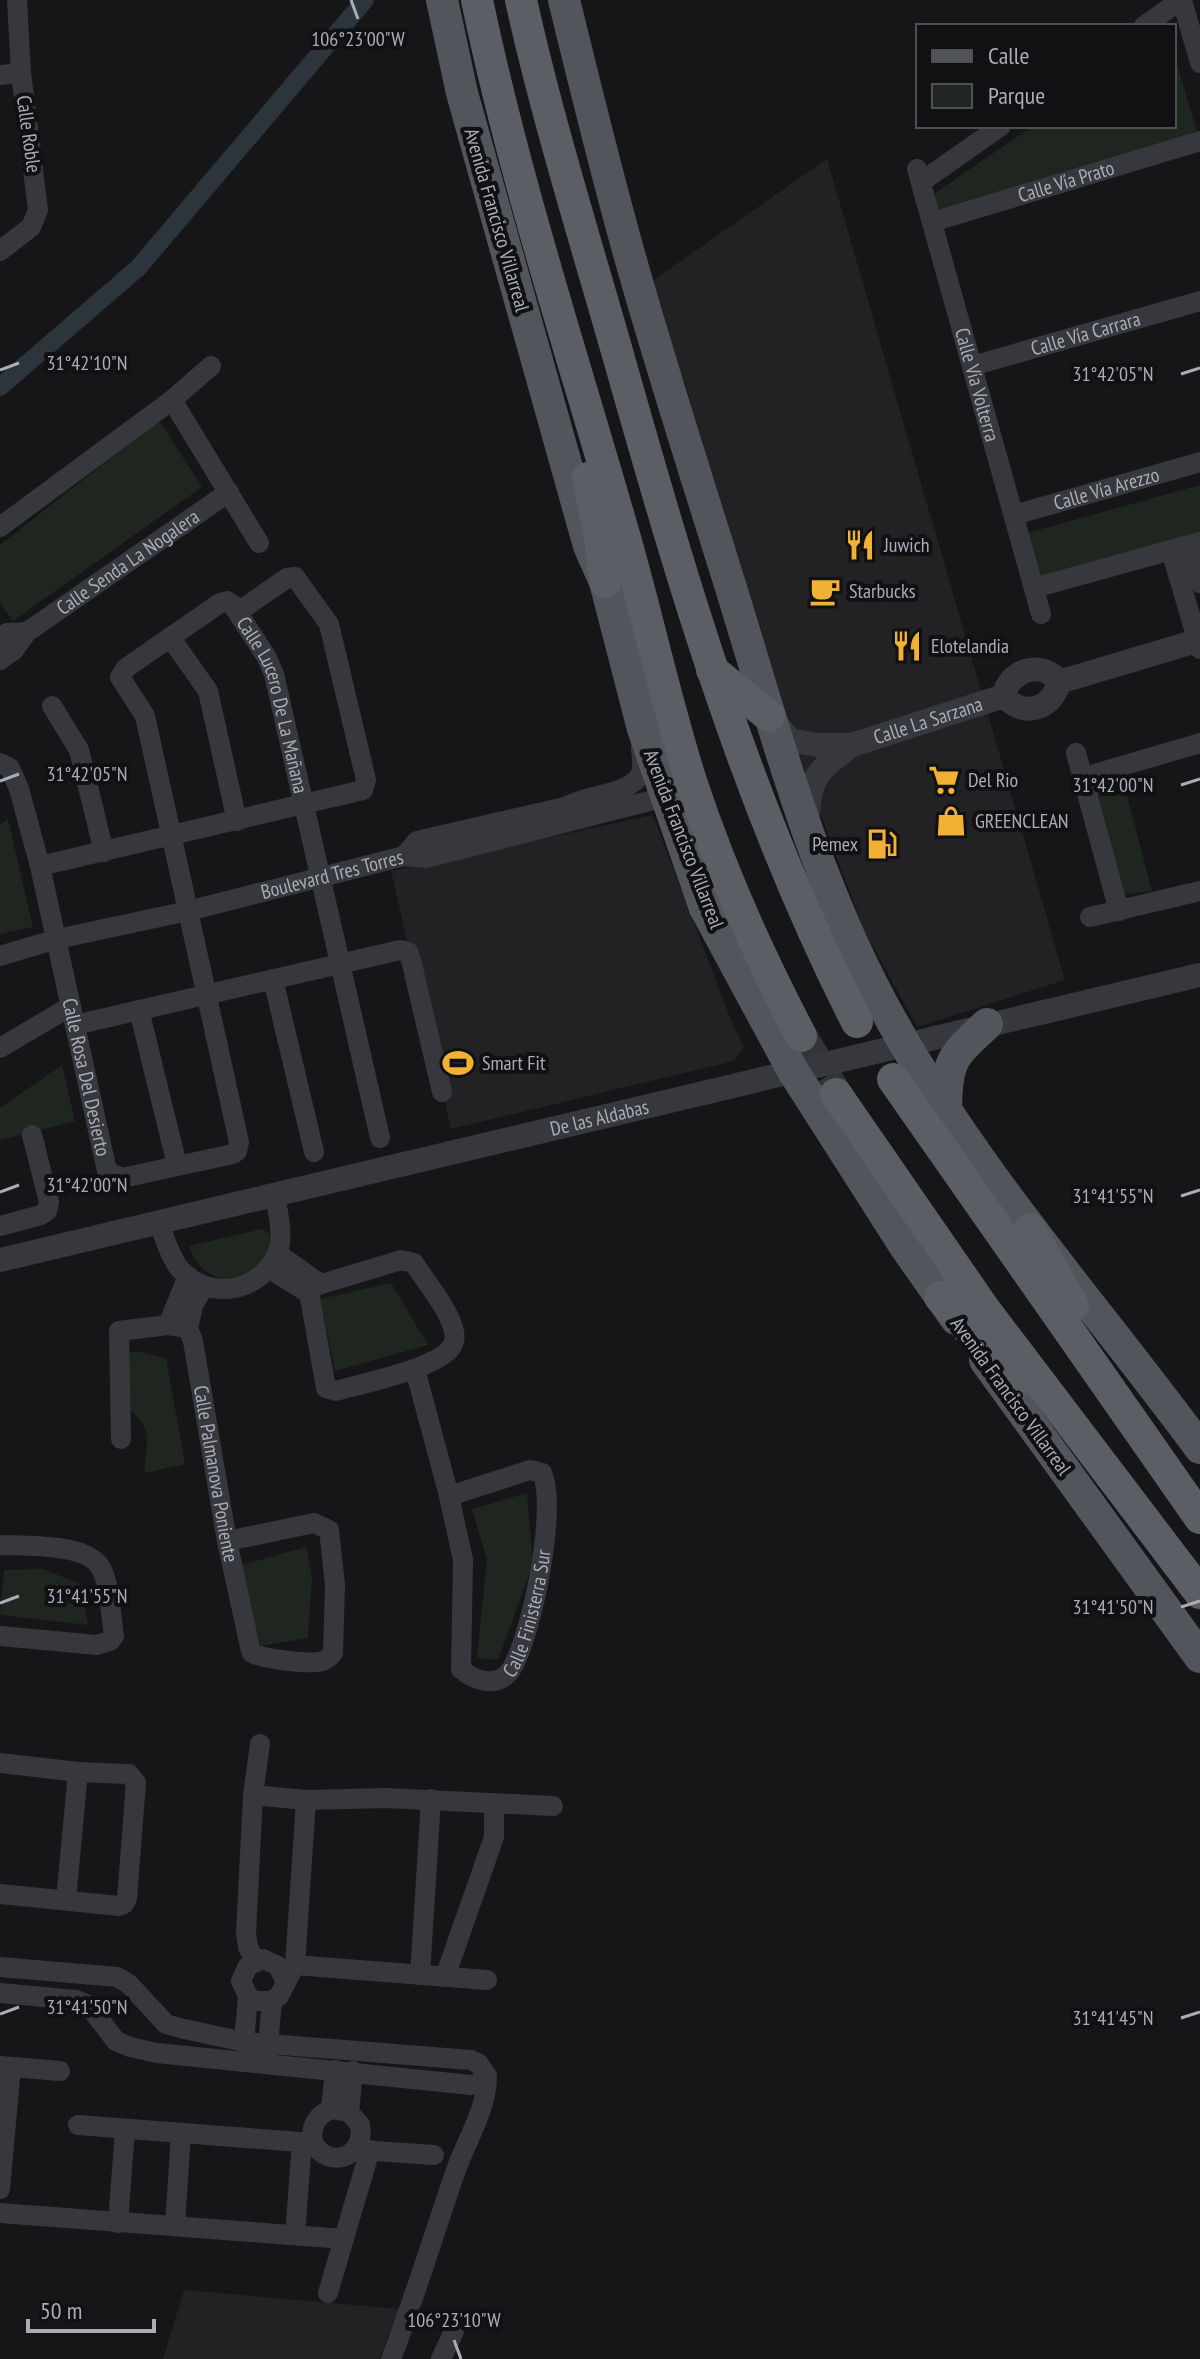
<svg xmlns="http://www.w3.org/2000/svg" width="1200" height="2359" font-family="'PT Sans Narrow',sans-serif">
<rect width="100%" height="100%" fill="#161618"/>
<g fill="#222225">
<polygon points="827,159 1065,980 917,1027 865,932 820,813 765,659 684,381 664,340 645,286"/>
<polygon points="653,815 731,1020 744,1047 734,1061 451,1129 391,871"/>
<polygon points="184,2290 399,2309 379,2359 163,2359"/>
</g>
<g fill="#1e261f">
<polygon points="1174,54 1198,135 933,211 929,197 1033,126 1174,126"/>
<polygon points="159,420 202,487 13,621 0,603 0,545"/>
<polygon points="1200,485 1200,532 1168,545 1038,581 1027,533"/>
<polygon points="1123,781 1152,891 1118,896 1086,791"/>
<polygon points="8,819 33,927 0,934 0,824"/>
<polygon points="62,1065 75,1121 0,1140 0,1108"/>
<path d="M262,1229L269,1233C279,1277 209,1304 189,1246Z"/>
<polygon points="391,1283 428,1345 335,1371 320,1299"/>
<path d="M135,1351L166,1358L185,1464L145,1473C144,1443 157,1434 130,1410L128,1354Z"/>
<polygon points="527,1493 533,1564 498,1660 477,1658 487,1560 472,1509"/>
<polygon points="306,1547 312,1578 308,1638 261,1646 241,1565"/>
<polygon points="43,1569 80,1584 88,1625 0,1615 4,1570"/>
</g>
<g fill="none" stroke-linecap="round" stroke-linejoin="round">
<polyline stroke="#2c353c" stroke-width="18" points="0,387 138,268 365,0"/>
<polyline stroke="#333438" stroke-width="32" stroke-dasharray="32 16" stroke-linecap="butt" points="801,1036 836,1094"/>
<g stroke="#37383d" stroke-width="20">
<polyline points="1182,0 1200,63"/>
<polyline points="1144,26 1181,0"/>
<polyline points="0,75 21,73"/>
<path id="s1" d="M917,169L1041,614"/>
<polyline points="921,182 1001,126"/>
<path id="s2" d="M932,222L1200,141"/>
<polyline points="0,251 31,227 38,210 21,73 17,0"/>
<path id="s3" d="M972,366L1200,301"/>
<polyline points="172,400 259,543"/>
<path id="s4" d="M1014,515L1200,462"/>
<polyline points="0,527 172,400 211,366"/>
<polyline points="1190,545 1200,583"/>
<polyline points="1171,551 1200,649"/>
<polyline points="1034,588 1200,542"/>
<polyline points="0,637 7,633 27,632"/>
<polyline points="170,637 208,691 237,821"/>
<path id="s5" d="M0,660L14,650L27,632L229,492"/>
<polyline points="52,706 79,750 104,852"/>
<polyline points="1076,753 1119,911"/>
<path id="s6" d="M0,763L10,768L19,789L40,866L107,1171L122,1178L233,1154L237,1151L239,1142L145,716L120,677L126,668L220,603L227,601L232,604L266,656L274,674L380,1138"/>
<polyline points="1081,778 1200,743"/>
<path d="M404,856L417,841L565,807C586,794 632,795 641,773C644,765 641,755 641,747"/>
<polyline points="40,866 363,790 366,780 329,624 295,577 287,578 238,612"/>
<polyline points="1090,917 1200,891"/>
<path id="s7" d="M0,956L57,939L188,911L404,856L426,858L665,797"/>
<polyline points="273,979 314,1152"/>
<polyline points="139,1010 177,1165"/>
<polyline points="75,1025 400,950 408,952 411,960 442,1092"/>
<polyline points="0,1048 71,1006"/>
<path d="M159,1223C165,1238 169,1255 179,1268C207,1301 257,1294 276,1256C285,1240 278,1213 275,1195"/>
<polyline points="0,1226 41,1215 47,1211 49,1202 32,1135"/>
<polyline points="278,1254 319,1283"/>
<path d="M401,1260L414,1263C425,1281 448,1308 453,1328C455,1334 455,1341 452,1346C440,1368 360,1384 336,1391L326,1388L310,1298L312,1287Z"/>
<polyline points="268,1268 310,1294"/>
<path id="s8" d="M204,1286L193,1306L188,1328L193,1341L227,1541L250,1647L252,1653C263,1659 311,1665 323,1661C328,1659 329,1657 333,1653L335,1585L329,1530L314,1523L227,1541"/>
<polyline points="168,1325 188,1276"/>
<path id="s9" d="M415,1369L449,1496L463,1560L461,1669C474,1681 497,1688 510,1671C531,1641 558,1507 542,1473L530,1470L449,1496"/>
<polyline points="121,1439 119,1331 168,1325 188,1328"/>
<path d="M0,1545C25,1546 87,1543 101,1568C110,1584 111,1618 114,1636L110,1641L97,1645L0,1636"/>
<polyline points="0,1763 78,1772 129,1774 136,1783 127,1898 124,1904 119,1906 0,1894"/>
<polyline points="253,1795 306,1800 386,1798 553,1806"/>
<polyline points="66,1900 78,1772"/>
<polyline points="255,1961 248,1947 246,1933 253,1795 260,1744"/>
<polyline points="295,1965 487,1980"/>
<polyline points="0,1967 117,1977 129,1984 166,2024 180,2028 244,2042 471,2060 479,2064 487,2076 481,2083 471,2085 157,2053 130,2047 116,2041 88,2005 76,2000 0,1993"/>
<polyline points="420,1975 431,1799"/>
<polyline points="445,1977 494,1837 494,1803"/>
<polyline points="285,1980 278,1966 263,1959 248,1966 241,1981 248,1996 255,2001 272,2001 279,1996 295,1965 306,1800"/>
<polyline points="244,2042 248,1996"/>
<polyline points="267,2056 272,2001"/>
<polyline points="0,2066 60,2071"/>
<polyline points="331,2109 335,2070"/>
<polyline points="349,2112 353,2071"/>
<path d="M78,2125L313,2143C330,2171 366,2156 360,2125L349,2112L331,2109C316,2116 310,2127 313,2143"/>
<polyline points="360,2150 434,2155"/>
<polyline points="0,2189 11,2067"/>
<polyline points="0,2213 344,2239"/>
<polyline points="118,2223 125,2129"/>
<polyline points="175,2226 181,2133"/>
<polyline points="295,2235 302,2142"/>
<polyline points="328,2293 370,2150"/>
<path d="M391,2359C415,2297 434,2233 456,2170C467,2139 487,2109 487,2076"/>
<polyline points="441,2359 454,2331"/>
</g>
<g stroke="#37383d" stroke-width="24">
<polyline points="1059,682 1200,640"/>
<path d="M1004,696C1008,670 1043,659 1059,682"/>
<path d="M1004,696C1023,718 1052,710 1059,682"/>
<path id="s10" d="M772,719L790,740L817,745H852L1004,696"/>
<path d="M807,821C811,775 816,772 852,745"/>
<path id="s11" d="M0,1260L1200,975"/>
</g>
<g stroke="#53555c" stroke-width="32">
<polyline points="442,0 462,93 589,546 605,582 643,729 705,908 793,1071 904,1245 956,1319"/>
<path d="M564,0C585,86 606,172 630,257C661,368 697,478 731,588C777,737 816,888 894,1025C979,1177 1097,1308 1200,1448"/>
<path d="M946,1108C947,1059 952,1057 987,1024"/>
<polyline points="985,1360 1200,1657"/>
</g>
<g stroke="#5b5e65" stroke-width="32">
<path d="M477,0C514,177 571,351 621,524C646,609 664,696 691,781C720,869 758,954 801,1036"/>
<path d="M521,0C548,122 586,242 620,362C684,588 750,813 857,1022"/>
<polyline points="588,478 600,537 605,582"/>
<polyline points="712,670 769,716"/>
<polyline points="893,1079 1200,1518"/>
<polyline points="836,1094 985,1310 1200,1593"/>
<polyline points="1030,1229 1073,1306"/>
<polyline points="940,1297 1015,1381"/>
</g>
</g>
<path fill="none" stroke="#a8adb8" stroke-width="3" d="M351,0L358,19M0,370L19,363M1181,374L1200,368M0,781L19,774M1181,785L1200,779M0,1192L19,1185M1181,1196L1200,1190M0,1603L19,1596M1181,1607L1200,1601M0,2014L19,2007M1181,2018L1200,2012M454,2340L461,2359"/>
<defs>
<g id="restaurant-bare" transform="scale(2.4)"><path d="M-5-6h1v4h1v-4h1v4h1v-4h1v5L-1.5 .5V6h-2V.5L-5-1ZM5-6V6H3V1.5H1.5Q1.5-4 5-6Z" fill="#f2b134" stroke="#111113" stroke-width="2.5" paint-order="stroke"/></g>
<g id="cafe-bare" transform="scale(2.4)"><path d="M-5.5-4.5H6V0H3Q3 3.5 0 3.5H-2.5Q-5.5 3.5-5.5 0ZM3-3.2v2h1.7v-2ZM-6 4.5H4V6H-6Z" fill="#f2b134" stroke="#111113" stroke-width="2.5" paint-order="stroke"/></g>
<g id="supermarket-bare" transform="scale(2.4)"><path d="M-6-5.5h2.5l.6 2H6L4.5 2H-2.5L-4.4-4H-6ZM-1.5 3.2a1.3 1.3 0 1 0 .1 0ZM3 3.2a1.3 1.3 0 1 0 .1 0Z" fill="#f2b134" stroke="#111113" stroke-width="2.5" paint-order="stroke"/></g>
<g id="shop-bare" transform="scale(2.4)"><path d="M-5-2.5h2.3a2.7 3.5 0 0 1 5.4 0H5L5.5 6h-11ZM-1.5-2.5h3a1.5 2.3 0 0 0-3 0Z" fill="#f2b134" stroke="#111113" stroke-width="2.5" paint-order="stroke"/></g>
<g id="fuel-bare" transform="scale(2.4)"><path d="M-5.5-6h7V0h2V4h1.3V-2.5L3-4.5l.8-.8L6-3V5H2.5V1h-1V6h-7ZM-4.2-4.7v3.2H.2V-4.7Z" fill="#f2b134" stroke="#111113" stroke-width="2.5" paint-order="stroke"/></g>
<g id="stadium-bare" transform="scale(2.4)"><path d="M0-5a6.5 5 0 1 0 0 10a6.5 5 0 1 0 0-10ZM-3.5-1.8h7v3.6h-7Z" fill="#f2b134" stroke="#111113" stroke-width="2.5" paint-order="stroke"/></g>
</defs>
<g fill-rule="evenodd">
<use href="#restaurant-bare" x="860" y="545"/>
<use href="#cafe-bare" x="825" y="591"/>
<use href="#restaurant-bare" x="907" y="646"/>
<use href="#supermarket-bare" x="944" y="780"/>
<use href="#shop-bare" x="951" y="821"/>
<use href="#fuel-bare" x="882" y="844"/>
<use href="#stadium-bare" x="458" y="1063"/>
</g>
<g text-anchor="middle" stroke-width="8" stroke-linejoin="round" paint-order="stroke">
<g font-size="20" fill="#a8adb8" stroke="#111113">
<text transform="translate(29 134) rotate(82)" y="7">Calle Roble</text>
<text dy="7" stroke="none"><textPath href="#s2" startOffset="140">Calle Vía Prato</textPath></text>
<text transform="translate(497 220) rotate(74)" y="7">Avenida Francisco Villarreal</text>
<text dy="7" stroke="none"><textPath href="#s3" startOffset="118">Calle Vía Carrara</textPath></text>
<text dy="7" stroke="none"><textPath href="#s1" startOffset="224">Calle Vía Volterra</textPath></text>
<text dy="7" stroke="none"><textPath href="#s4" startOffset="96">Calle Vía Arezzo</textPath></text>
<text dy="7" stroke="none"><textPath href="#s5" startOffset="162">Calle Senda La Nogalera</textPath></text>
<text dy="7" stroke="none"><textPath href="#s6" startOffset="1302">Calle Lucero De La Mañana</textPath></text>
<text dy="7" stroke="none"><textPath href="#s10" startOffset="170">Calle La Sarzana</textPath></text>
<text transform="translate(684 839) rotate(69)" y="7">Avenida Francisco Villarreal</text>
<text dy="7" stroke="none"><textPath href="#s7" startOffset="342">Boulevard Tres Torres</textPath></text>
<text dy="7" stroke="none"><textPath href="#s6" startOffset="330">Calle Rosa Del Desierto</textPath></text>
<text dy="7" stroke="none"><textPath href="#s11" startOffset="616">De las Aldabas</textPath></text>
<text transform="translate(1011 1396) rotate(54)" y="7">Avenida Francisco Villarreal</text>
<text dy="7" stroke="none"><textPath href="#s8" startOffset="194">Calle Palmanova Poniente</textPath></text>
<text dy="7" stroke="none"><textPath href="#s9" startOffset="422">Calle Finisterra Sur</textPath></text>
</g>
<g font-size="20" fill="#a8adb8" stroke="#111113" text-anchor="start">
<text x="884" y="552">Juwich</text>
<text x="849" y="598">Starbucks</text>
<text x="931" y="653">Elotelandia</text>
<text x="968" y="787">Del Rio</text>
<text x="975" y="828">GREENCLEAN</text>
<text x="858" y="851" text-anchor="end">Pemex</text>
<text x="482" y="1070">Smart Fit</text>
</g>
</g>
<g font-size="20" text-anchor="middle" fill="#a8adb8" stroke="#111113" stroke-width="8" stroke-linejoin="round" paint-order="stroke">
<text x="358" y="46">106°23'00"W</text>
<text x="87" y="370">31°42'10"N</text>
<text x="1113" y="381">31°42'05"N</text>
<text x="87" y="781">31°42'05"N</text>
<text x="1113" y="792">31°42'00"N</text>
<text x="87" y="1192">31°42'00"N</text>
<text x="1113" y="1203">31°41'55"N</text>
<text x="87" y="1603">31°41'55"N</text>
<text x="1113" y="1614">31°41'50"N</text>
<text x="87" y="2014">31°41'50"N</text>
<text x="1113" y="2025">31°41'45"N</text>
<text x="454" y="2327">106°23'10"W</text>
</g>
<rect x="916" y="24" width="260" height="104" fill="#111113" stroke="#4d4f55" stroke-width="2"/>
<rect x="932" y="50" width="40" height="12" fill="#53555c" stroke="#4d4f55" stroke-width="2"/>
<text x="988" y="64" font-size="24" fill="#a8adb8">Calle</text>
<rect x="932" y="84" width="40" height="24" fill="#1e261f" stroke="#4d4f55" stroke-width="2"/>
<text x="988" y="104" font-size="24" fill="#a8adb8">Parque</text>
<path d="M28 2319v12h126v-12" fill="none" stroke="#a8adb8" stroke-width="4"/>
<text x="40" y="2319" font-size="24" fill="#a8adb8" stroke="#111113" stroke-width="6" paint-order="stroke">50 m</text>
</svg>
